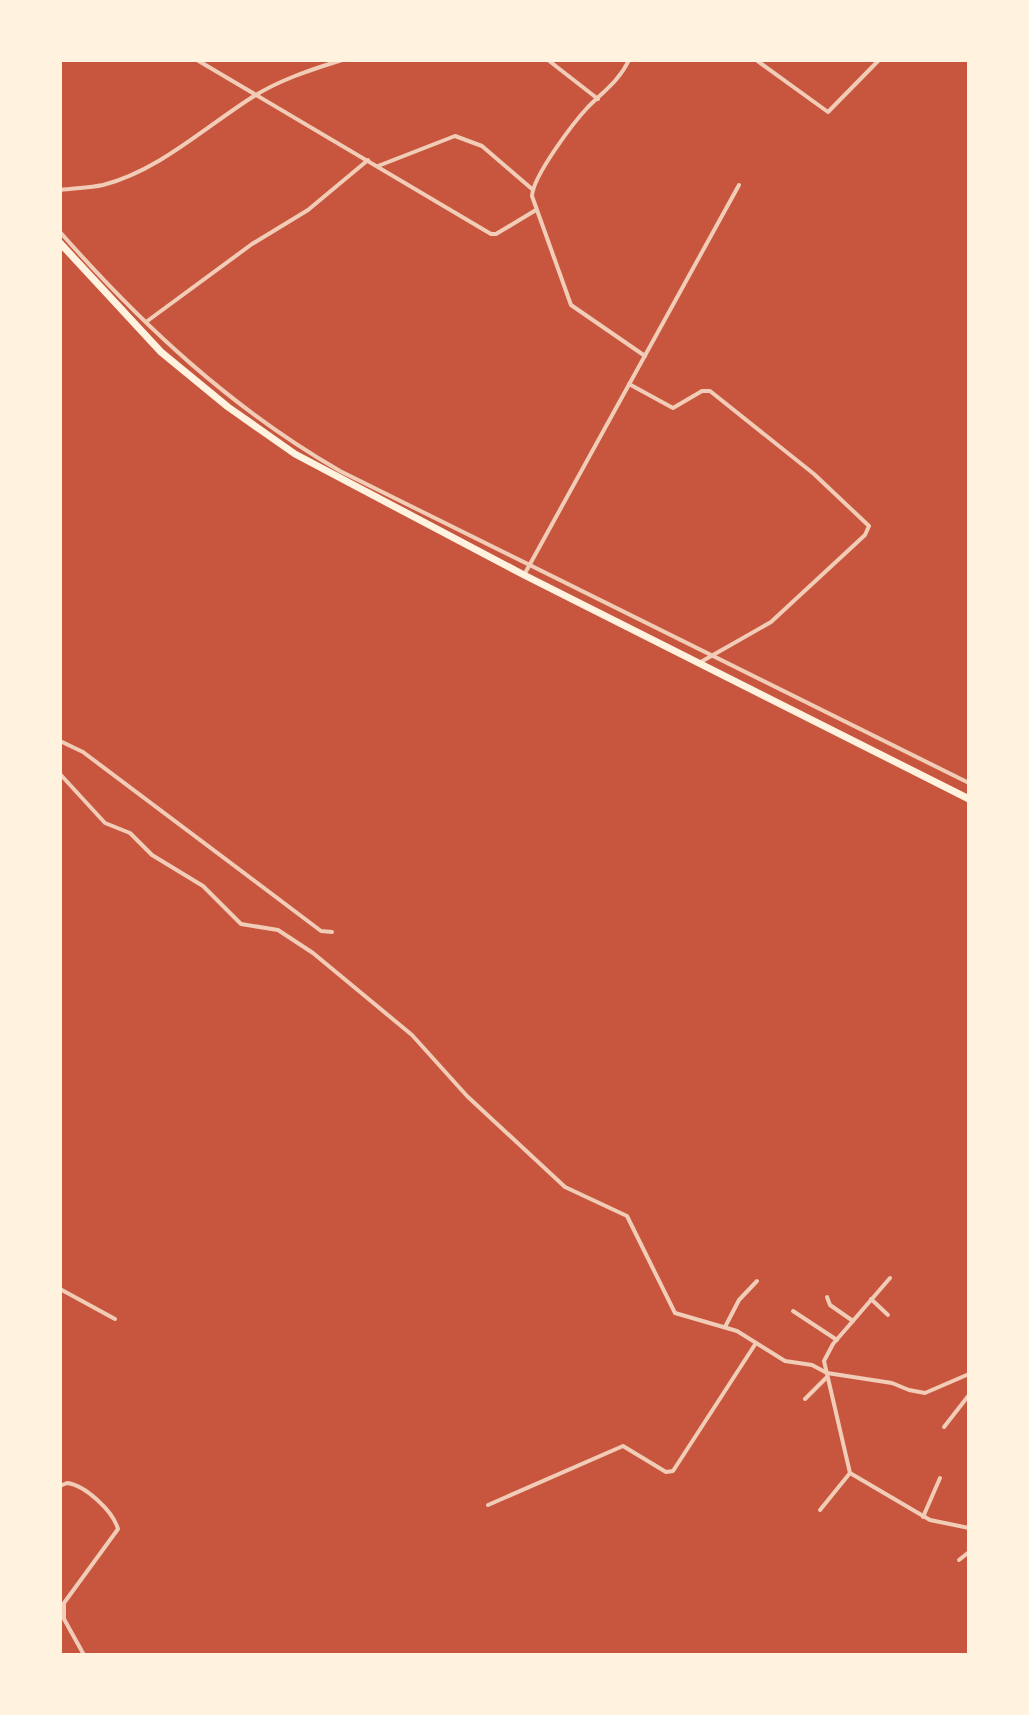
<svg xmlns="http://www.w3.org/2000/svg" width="1029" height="1715" font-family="Arial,sans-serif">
<rect width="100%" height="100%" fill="#c8553d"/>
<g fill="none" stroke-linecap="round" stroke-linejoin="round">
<g stroke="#f1ccb7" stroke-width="4">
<polyline points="197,60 491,234 496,234 536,210"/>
<polyline points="548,60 598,99"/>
<path d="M629,60C619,81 604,91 588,107C573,123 533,176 532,196L571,305L645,356"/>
<polyline points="756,60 828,112 879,60"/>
<polyline points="378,166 455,136 482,146 532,189"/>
<path d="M60,190C74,188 89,188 103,185C158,171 204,128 251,98C279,80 310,70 342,60"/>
<path d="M60,232C143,326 231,408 340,471L969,783"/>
<polyline points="146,322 252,244 308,210 368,160"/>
<polyline points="629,384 673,408 702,391 710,391 814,474 869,526 865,535 771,622 699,663"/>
<polyline points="524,575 739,185"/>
<polyline points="60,741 83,752 321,931 332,932"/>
<polyline points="60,774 105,823 130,833 152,855 203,886 241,924 278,930 313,953 412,1035 467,1096 565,1187 627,1216 675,1313 737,1331 785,1361 812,1365 827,1373 892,1383 909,1390 925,1393 969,1374"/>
<polyline points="890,1278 833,1344 824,1361 850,1473 930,1520 969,1528"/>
<polyline points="60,1289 115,1319"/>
<polyline points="827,1297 830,1305 853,1321"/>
<polyline points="871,1299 888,1315"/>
<polyline points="793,1311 837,1340"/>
<polyline points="725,1327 739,1300 757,1281"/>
<polyline points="805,1399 826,1378"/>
<polyline points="944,1427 969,1395"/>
<path d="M60,1486L67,1483C85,1485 113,1511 118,1529L64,1603V1619L84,1655"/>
<polyline points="488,1505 623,1446 666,1472 673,1471 756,1343"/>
<polyline points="820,1510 850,1473"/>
<polyline points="923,1517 940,1478"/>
<polyline points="959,1560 969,1552"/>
</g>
<polyline stroke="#fff3e0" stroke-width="7" points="60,243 161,352 228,407 295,454 524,575 969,799"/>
</g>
<rect width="1029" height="1715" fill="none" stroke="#fff3e0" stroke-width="124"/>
</svg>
